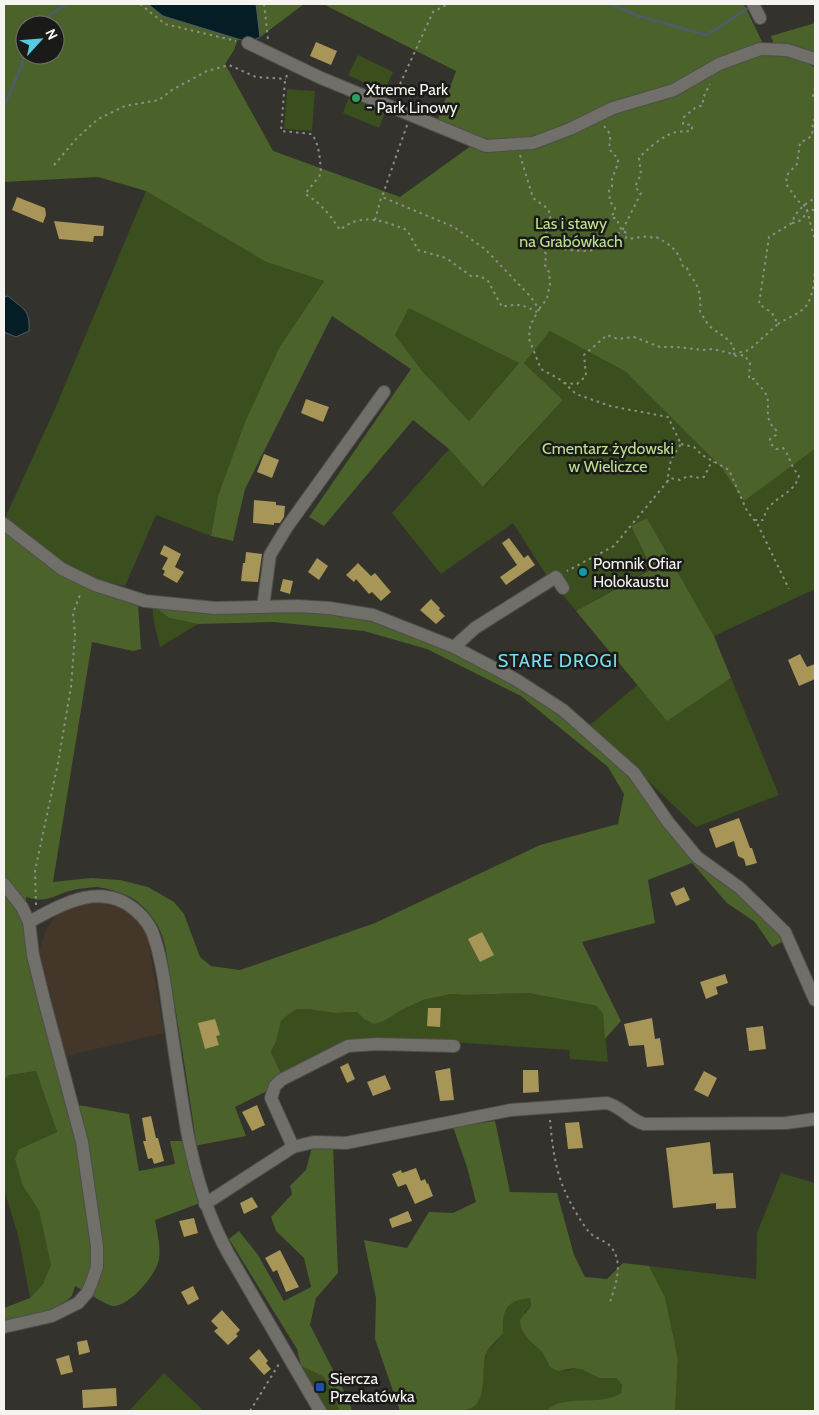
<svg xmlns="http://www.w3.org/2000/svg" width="819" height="1415" font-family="Cabin,sans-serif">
<rect width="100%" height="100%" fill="#33322d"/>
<polygon fill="#443729" points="95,901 111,904 127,911 141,925 148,939 164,1033 66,1056 39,951 46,930 57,914 79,905"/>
<g fill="#3b4e1d" fill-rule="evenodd">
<path d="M4,4H304L260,37L250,42L238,39L234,50L225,64L273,151L400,197L471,146L815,59L603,348L150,193L266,262L324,281L280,346L218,496L211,536L156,515L125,586L86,577L52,557L5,518L54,411L146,191L111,175L39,174ZM25,25H55V55H25Z"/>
<polygon points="358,55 393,72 384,92 348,75"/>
<polygon points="287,89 315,91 312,131 284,129"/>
<polygon points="349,97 385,112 379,128 343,113"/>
<polygon points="409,307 519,363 469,421 423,372 395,335"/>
<polygon points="550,331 626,372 721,467 744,500 815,449 815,589 714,636 647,518 631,526 652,568 576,611 546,575 513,523 441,574 392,513 449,449 484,487 563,400 523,362"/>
<polygon points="152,605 169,618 198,624 160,647 154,623"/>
<polygon points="731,678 779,795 696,827 590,725 637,685 667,720"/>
<polygon points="528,993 597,1006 603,1014 608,1062 570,1059 569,1050 376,1037 343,1043 282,1075 271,1053 276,1042 281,1021 288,1014 297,1009 307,1009 336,1013 357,1012 364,1019 384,1021 402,1010 423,1000 440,996 451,994 466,995"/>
<polygon points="36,1071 57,1132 19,1149 28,1194 39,1211 52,1266 43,1284 30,1298 19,1239 4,1189 4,1079 10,1075"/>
<polygon points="781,1173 815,1183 815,1411 675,1411 678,1359 665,1297 649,1266 756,1279 757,1233"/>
<path d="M530,1297L531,1306L525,1312L528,1339L542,1352L550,1367L566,1371L574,1368L583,1370L599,1378H616L622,1385L621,1393L614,1398L597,1401L562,1402L546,1411H455L468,1410L483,1385V1369L487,1352L503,1334C503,1311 503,1301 530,1297Z"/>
<polygon points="301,1366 324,1377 340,1411 327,1411"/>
<polygon points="164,1373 204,1411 129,1411"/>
</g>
<g fill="#4b622a" fill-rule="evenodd">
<path d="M4,4H148L163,16L238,39L234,50L225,64L273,151L400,197L471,146L473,137L438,119L456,71L323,4H744L768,54L800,57L815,68V449L744,501L721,467L626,372L550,331L524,363L563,400L483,487L449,449L413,420L324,526L309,517L411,369L332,316L245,489L233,541L211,536L218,496L246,420L280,346L324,281L266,262L146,191L98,177L4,182ZM25,25H55V55H25ZM409,308L519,363L469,421L423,372L395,335Z"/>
<polygon points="256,4 304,4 260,37"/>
<polygon points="815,23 815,54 775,47 771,36"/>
<polygon points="647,518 714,636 731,678 667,721 576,611 652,569 631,526"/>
<path d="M4,532L87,588L138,603L141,649L133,651L92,642L53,882L91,878L120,880L148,887L174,902L184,914L200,957L211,966L240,970L375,923L540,845L618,824L624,794L608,767L521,696L427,649L364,631L273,622L198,624L169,618L152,605L323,612L387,625L420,638L511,681L554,710L631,778L660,819L775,926L782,942L772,947L755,922L727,903L692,863L648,880L655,923L582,942L621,1021L605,1039L603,1014L597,1006L528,993L466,995L451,994L423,1000L402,1010L384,1021L374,1024L364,1019L357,1012L336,1013L307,1009H297L289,1014L281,1021L276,1042L271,1052L285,1082L235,1107L246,1136L184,1148L200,1203L155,1220C157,1232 161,1247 159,1259C157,1274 129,1307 113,1306C106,1305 83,1290 75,1286C74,1289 73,1294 71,1297C56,1311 23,1319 4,1324V1308L30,1298L43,1284L51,1265L39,1211L23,1186L15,1159L19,1149L57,1132L36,1071L10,1075L4,1079ZM97,887C120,891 138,897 152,917C166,935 167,957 170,979C180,1033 188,1087 196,1141H170L175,1164L139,1171L129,1114L67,1103L27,949L26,897C49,904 52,895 73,890C81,888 89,888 97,887Z"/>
<path d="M495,1121L510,1192L557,1193L574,1255L585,1277L607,1279L623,1263L649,1266L665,1297L678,1359L675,1411H546C566,1392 598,1408 621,1393L622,1385L616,1378H599L583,1370L574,1368L558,1371L550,1367L542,1352L528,1339L521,1328L520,1320L531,1306L530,1298C503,1301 503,1312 503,1334C498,1339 491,1345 487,1352C479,1367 491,1405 466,1410C445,1414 422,1411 400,1411L375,1339L376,1298L364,1240L407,1248L429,1212L453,1213L476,1202L467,1167L453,1127Z"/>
<polygon points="333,1146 338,1273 316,1298 310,1325 349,1401 352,1411 340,1411 324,1377 301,1366 297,1349 229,1239 239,1231 258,1255 284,1301 311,1287 304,1258 276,1231 271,1217 292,1194 290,1186 306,1170 312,1147"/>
</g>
<g fill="#051e26" stroke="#4d5e63">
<polygon points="148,4 256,4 260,37 250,42 238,39 163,16"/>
<path d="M8,296C23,309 30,309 29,331L16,337L4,332V297Z"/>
</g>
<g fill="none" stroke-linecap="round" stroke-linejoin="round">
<g stroke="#4d5e63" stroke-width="3">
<path d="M610,4L639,16L706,35C721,27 735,16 750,7"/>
<polyline points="34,25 67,4"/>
<polyline points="4,106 22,65 25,49"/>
</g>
</g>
<g fill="#a79657">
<polygon points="316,42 337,51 331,65 310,56"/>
<polygon points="17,197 45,208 46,215 43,223 12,210"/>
<polygon points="54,221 104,226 103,236 94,236 93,242 59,239"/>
<polygon points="306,399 329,407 323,422 301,413"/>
<polygon points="264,454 279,460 272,478 257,472"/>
<polygon points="254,500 276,502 276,505 285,506 284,517 280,523 274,523 274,525 253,523"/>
<polygon points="509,538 524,558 528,555 535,565 506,585 500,577 517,565 502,543"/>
<polygon points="164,545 181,554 175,567 184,572 177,583 163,575 165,571 162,569 168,558 160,554"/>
<polygon points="246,552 262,554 258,582 241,581 243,563 245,563"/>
<polygon points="317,558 328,566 319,580 308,572"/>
<polygon points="358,563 371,576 375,573 391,592 381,601 372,592 369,594 356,579 354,582 346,575"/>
<polygon points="283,579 293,581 290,594 280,591"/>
<polygon points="431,599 440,608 439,610 445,616 436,624 420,610"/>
<polygon points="800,654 807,667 815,664 815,679 799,686 788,660"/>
<polygon points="739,818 750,848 752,848 757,863 746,866 744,859 738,856 734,841 716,848 709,829"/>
<polygon points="684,887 690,900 676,906 670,893"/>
<polygon points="482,932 494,955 480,962 468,939"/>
<polygon points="725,974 728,983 716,987 718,994 706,999 700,982"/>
<polygon points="428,1008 441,1008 440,1027 427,1026"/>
<polygon points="652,1018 655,1039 660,1038 664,1065 647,1067 644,1045 629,1046 624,1024"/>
<polygon points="215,1019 220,1035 216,1036 219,1045 205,1049 198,1023"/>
<polygon points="763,1026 766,1049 749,1051 746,1028"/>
<polygon points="348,1063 355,1079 347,1083 340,1067"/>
<polygon points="450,1068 454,1100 440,1101 435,1071"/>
<polygon points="523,1070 538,1070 539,1092 523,1093"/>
<polygon points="704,1071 717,1078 708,1097 694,1090"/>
<polygon points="385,1075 391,1089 373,1096 367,1082"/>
<polygon points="257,1105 265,1125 252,1131 242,1112"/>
<polygon points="151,1116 156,1138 158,1138 164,1161 154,1164 152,1158 148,1159 143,1141 146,1141 142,1118"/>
<polygon points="579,1122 583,1148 568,1149 565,1123"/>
<polygon points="710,1142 713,1174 733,1173 736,1208 716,1209 716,1203 673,1208 666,1148"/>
<polygon points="416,1168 421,1181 425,1179 427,1184 428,1183 433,1196 415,1204 406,1184 398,1187 392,1174 401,1170 402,1173"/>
<polygon points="252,1197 258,1207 244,1214 240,1203"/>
<polygon points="408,1211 412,1221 392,1228 389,1219"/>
<polygon points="194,1218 198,1233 184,1237 179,1221"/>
<polygon points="280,1250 299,1287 286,1292 277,1270 273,1272 265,1258"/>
<polygon points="193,1286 199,1299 188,1305 181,1292"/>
<polygon points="222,1310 240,1330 236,1334 238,1336 228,1345 214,1331 218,1328 211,1321"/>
<polygon points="87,1340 90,1352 79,1355 77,1342"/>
<polygon points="259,1349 268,1361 266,1363 271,1369 264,1375 249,1358"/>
<polygon points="69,1355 73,1372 61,1375 56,1359"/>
<polygon points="116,1388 117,1406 83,1408 82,1390"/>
</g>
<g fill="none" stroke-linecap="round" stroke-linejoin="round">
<g stroke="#4f4e4b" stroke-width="14">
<g id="minor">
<polyline points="753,4 760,18"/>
<polyline points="248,43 321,78 486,146 533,143 570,129 613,108 674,90 719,64 760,49 787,50 815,59"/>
<polyline points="4,524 62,569 95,585 145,601 215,608 298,606 329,608 373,615 454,647 515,679 563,710 634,773 668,822 697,857 740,888 785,932 815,1000"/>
<polyline points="263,607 270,555 287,527 384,392"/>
<polyline points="454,647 475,628 556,577 563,588"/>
<polyline points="4,884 22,907 29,922 33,955 43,996 82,1142 97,1246 97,1267 91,1284 87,1293 78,1303 52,1316 4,1327"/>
<path d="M29,922C61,905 100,881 134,909C144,917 152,928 155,940C162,961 165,985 168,1007C174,1048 180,1090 187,1131C195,1174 207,1215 228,1253L320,1411"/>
<polyline points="293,1147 271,1098 275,1086 281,1080 348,1046 377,1044 454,1046"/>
<path d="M205,1204L293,1147L314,1142L346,1143L511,1110L607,1103C622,1107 630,1120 644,1124L786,1123L815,1119"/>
</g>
</g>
<g stroke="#8e8d89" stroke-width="2" stroke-dasharray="2.5 4" stroke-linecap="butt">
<polyline points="140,4 165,24 236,41"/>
<polyline points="264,4 268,39"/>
<path d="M287,75L285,81L281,131L312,134C320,146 320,160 321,174L305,194C321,203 330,215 340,230C361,212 384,221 407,230L418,250L446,258L471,276H480L488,281L502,307C516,303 524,305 537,312"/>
<polyline points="400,84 433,12 448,4"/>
<polyline points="815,88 813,96 815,97"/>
<polyline points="815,119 813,121 812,136 800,143 797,164 787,175 786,184 798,201 804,205 807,210 815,241"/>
<polyline points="407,125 382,197 454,227 485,249 530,296 539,309 530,326 529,339 541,369 561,380 576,394 610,406 668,417 681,444 671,459 667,482 614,546 567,571"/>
<path d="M604,126L610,134C611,147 605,148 618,158V163L612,179V187L609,190L610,202L615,207V212L612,215V218H616L622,231L627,233L626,238C635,240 643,234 653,238L656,237C670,244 679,251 683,267L687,268C688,273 690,275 693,279C700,288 701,301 700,312C704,317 706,324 712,328C722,336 725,335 734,347L733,354L749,350L778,324L772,313L759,304L769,237L792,223L795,215L804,205L815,198"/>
<path d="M520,155L533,198L547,208L551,215L550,218L554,224L552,229C544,234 540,233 539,244L546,254L545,265L549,272L550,284L547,299L539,309"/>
<polyline points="54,165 77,138 98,119 125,106 159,100 172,90 207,71 229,65 256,77 286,79"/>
<polyline points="375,220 381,198"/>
<path d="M792,223C801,222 804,218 807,210H815"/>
<path d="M539,244H550L567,250L584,251L594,250L622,231L641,193L635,187L641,174L639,158C646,150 666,133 677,132C682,131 687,132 692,130V125L683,124L684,117L695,108L703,105V98L710,84"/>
<path d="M778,324C785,319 795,316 802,310C817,299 815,263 815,246"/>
<path d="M564,383L577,384L586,376L584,355L607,335L618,339L634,337L660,347H677L704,350L713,349L733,354L736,356L744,355L750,363L749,379H754C756,384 761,386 764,391C774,405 760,416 777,431L776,435L770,439L771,444L776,449L783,448C791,457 790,467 799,475C796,491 780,495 770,506C766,509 765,515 763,520H754"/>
<polyline points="681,444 694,447 702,455 729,470 747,511 758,525 789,589"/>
<polyline points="667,482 670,478 680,480 688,476 701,478 704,477 711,463 714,462"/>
<polyline points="36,905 35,871 58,763 71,687 75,635 73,613 81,592"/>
<path d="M550,1120C552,1143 555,1170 565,1191C568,1200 585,1229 591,1234C596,1238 603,1240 608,1244C625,1259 616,1284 610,1302"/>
<polyline points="250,1411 279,1364"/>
</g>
<use href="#minor" stroke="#706f6a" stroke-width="12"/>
</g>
<circle fill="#2e9e5b" stroke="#1a1a18" stroke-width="2" cx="356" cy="98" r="5"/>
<circle fill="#0f9aa8" stroke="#1a1a18" stroke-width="2" cx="583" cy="572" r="5"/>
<rect fill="#1a4fb4" stroke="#1a1a18" stroke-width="2" x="315" y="1382" width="10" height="10" rx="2.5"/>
<g text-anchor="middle" stroke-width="5" stroke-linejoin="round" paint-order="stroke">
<g font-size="16" fill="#f5f4f1" stroke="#1a1a18" text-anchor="start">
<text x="366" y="95">Xtreme Park<tspan x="366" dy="18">- Park Linowy</tspan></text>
<text x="593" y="569">Pomnik Ofiar<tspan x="593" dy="18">Holokaustu</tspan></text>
<text x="330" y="1384">Siercza<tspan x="330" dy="18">Przekatówka</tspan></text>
</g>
<g font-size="16" fill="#bce08c" stroke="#1a1a18">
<text x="571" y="229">Las i stawy<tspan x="571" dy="18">na Grabówkach</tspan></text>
<text x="608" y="454">Cmentarz żydowski<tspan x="608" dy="18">w Wieliczce</tspan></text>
</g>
<g font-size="18" letter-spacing="1" fill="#78dff3" stroke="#1a1a18">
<text x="558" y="667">STARE DROGI</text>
</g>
</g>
<rect width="819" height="1415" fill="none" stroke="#f5f4f1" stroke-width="10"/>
<g transform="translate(40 40) rotate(64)"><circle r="24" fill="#1a1a18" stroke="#72716f"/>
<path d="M0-4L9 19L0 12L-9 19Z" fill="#55cae0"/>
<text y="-8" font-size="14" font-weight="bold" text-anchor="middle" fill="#f5f4f1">N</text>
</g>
</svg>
